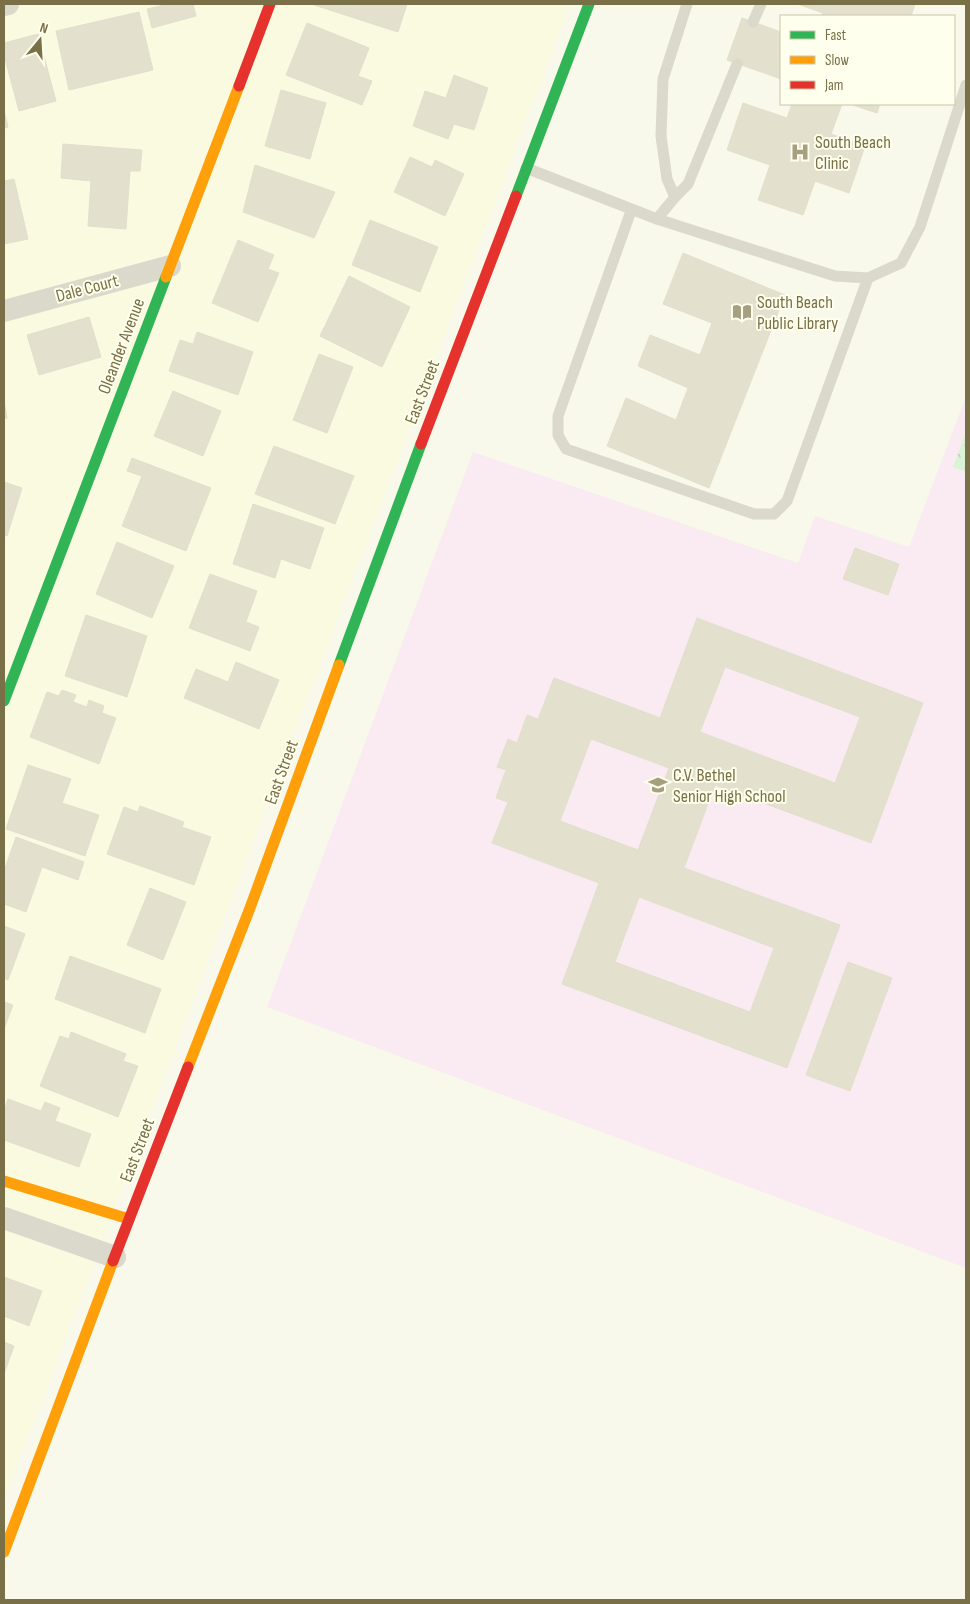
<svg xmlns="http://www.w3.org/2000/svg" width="970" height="1604" font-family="'Sofia Sans Condensed',sans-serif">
<defs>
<pattern id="park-crowns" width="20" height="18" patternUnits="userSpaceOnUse" patternTransform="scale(1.25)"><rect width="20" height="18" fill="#daf2d5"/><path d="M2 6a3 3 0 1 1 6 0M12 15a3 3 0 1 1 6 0" fill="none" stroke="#b6c8af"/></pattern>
</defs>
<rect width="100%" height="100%" fill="#f8f8eb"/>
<polygon fill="#fafae1" points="4,4 570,4 4,1501"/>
<polygon fill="#faebf3" points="966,396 966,1268 267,1007 473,452 798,563 815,516 909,547"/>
<polygon fill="url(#park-crowns)" points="966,432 966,472 953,467"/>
<g fill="#e3e0ce" stroke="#e2dfcc" fill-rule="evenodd">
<polygon points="169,4 193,4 196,16 152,28 147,9"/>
<polygon points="311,4 407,4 398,32"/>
<polygon points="798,4 915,4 911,16 822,16 823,13"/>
<polygon points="139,12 153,70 69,90 56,31"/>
<polygon points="742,18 781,32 781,79 727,60"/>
<polygon points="307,23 369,48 358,76 372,81 362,105 286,75"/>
<polygon points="38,34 56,101 19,111 4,55 4,43"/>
<polygon points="454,75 488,88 474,130 454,124 448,139 413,126 425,91 446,98"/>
<polygon points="281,90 326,103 310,159 265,146"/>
<polygon points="743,103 787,118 792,104 842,104 831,134 865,146 849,193 815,181 803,215 758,200 770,165 727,150"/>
<polygon points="850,104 880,104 877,113"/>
<polygon points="4,110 8,127 4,128"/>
<polygon points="63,144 142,150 140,171 130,171 126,229 88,226 91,181 61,178"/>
<polygon points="410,157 432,167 435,160 464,174 445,216 394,192"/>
<polygon points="255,165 335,192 314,238 243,212"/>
<polygon points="14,179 28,239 4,244 4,181"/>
<polygon points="370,220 438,247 420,292 352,265"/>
<polygon points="238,240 274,255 268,269 279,273 258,322 212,303"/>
<polygon points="683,253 785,295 709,488 607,446 626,398 676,420 688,388 638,366 650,335 700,355 712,323 663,304"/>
<polygon points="349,276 410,307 382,367 320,336"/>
<polygon points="89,317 101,357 39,375 27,335"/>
<polygon points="197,332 253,352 238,395 169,371 180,340 193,344"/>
<polygon points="319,354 353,367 327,433 293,420"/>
<polygon points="173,391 221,411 203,456 154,436"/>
<polygon points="4,400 7,418 4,419"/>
<polygon points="274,446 354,476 335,524 255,494"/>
<polygon points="132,458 211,488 186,551 122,526 142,476 127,471"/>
<polygon points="4,482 22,488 7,536 4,535"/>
<polygon points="253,504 324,528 310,569 281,559 275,578 233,564"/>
<polygon points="117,542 174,566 152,618 96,594"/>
<polygon points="855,548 899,564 888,595 843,579"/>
<polygon points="210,574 257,591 246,622 259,627 250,651 189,628"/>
<polygon points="86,615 147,636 127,697 65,676"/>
<path d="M697,618L923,703L871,843L715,785L684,868L840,925L787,1068L562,984L599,883L492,843L508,802L496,798L506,770L497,767L508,739L517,743L527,715L538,719L554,678L660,718ZM725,667L860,717L835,783L700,732ZM591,739L669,768L638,850L560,821ZM639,897L774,948L750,1012L615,962Z"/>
<polygon points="236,662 279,680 259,729 184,698 196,669 228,682"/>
<polygon points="62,690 76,695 73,702 87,707 89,700 104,706 102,713 116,718 99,764 30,737 47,692 59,696"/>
<polygon points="28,765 71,779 62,803 99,815 85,856 6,829"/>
<polygon points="140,806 184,822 182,827 211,837 194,885 107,854 124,807 138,812"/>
<polygon points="16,837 84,862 78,880 42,867 26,912 4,904 4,871"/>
<polygon points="150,888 186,902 163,960 127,945"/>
<polygon points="4,926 25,934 8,980 4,978"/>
<polygon points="70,956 161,989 145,1033 55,999"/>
<polygon points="848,962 892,978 850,1091 806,1075"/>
<polygon points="4,1002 13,1005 4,1029"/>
<polygon points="71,1032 126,1054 123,1061 138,1066 118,1117 40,1086 60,1036 69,1039"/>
<polygon points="8,1099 41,1111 45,1102 60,1108 55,1121 91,1134 79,1167 4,1140 4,1111"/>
<polygon points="4,1277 42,1291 29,1326 4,1316"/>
<polygon points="4,1342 14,1346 4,1374"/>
</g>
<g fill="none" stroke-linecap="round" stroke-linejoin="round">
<g stroke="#dbd8cc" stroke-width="11">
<polyline points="687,4 663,79 661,136 667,179 675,197 688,184 737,64"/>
<polyline points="753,22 761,4"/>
<polyline points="526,168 657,219 835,276 868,278 901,263 920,227 966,85"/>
<polyline points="631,211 558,416 558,435 566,449 754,514 774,514 787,501 868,278"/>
<polyline points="657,219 675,197"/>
</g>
<g stroke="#dbd8cc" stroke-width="22">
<polyline points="4,5 8,4"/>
<polyline points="4,311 170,266"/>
<polyline points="4,1218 115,1257"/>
</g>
<g stroke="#30b455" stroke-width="11">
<polyline points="516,196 589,4"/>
<polyline points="339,665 421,444"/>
<polyline points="4,701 166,277"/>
</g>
<g stroke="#ff9f0a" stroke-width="11">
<polyline points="166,277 239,86"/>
<polyline points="188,1067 250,908 339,665"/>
<polyline points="4,1181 129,1219"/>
<polyline points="4,1552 113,1261"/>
</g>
<g stroke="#e5322d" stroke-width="11">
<polyline points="239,86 270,4"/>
<polyline points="421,444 516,196"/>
<polyline points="113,1261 188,1067"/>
</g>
</g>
<defs>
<g id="hospital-bare" transform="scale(1.5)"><path d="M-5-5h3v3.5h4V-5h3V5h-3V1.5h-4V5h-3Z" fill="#a6a080" stroke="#feffed" stroke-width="2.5" paint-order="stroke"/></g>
<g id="library-bare" transform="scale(1.5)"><path d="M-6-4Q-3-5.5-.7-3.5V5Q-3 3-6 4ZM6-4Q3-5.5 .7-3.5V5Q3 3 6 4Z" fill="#a6a080" stroke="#feffed" stroke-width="2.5" paint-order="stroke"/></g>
<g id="school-bare" transform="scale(1.5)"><path d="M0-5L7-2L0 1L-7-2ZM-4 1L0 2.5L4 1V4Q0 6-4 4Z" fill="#a6a080" stroke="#feffed" stroke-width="2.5" paint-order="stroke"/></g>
</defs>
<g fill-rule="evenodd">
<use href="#hospital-bare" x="800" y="152"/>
<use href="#library-bare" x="742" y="312"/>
<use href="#school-bare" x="658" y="785"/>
</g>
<g text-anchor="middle" stroke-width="4" stroke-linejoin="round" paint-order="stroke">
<g font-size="18" fill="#7a7047" stroke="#feffed" text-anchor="start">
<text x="815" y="148">South Beach<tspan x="815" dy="21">Clinic</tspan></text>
<text x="757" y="308">South Beach<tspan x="757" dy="21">Public Library</tspan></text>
<text x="673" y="781">C.V. Bethel<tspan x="673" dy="21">Senior High School</tspan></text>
</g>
<g font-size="18" fill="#7a7047" stroke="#feffed">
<text transform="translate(87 288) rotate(-15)" y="6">Dale Court</text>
<text transform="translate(121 346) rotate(-69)" y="6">Oleander Avenue</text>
<text transform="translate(422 392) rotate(-69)" y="6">East Street</text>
<text transform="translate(281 772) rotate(-70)" y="6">East Street</text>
<text transform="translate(137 1150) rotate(-69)" y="6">East Street</text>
</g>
</g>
<rect width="970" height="1604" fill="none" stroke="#7a7047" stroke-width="10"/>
<rect x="780" y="15" width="175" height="90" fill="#feffed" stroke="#c9c6ab"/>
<rect x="790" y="31" width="25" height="8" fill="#30b455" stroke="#c9c6ab"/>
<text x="825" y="40" font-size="15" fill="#7a7047">Fast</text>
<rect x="790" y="56" width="25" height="8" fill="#ff9f0a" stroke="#c9c6ab"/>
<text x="825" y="65" font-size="15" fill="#7a7047">Slow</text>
<rect x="790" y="81" width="25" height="8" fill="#e5322d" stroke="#c9c6ab"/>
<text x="825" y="90" font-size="15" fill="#7a7047">Jam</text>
<g transform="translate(40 40) rotate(18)" stroke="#feffed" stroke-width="4" paint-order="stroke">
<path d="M0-4L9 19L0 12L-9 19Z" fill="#7a7047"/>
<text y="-8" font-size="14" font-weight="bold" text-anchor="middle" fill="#7a7047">N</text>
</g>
</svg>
